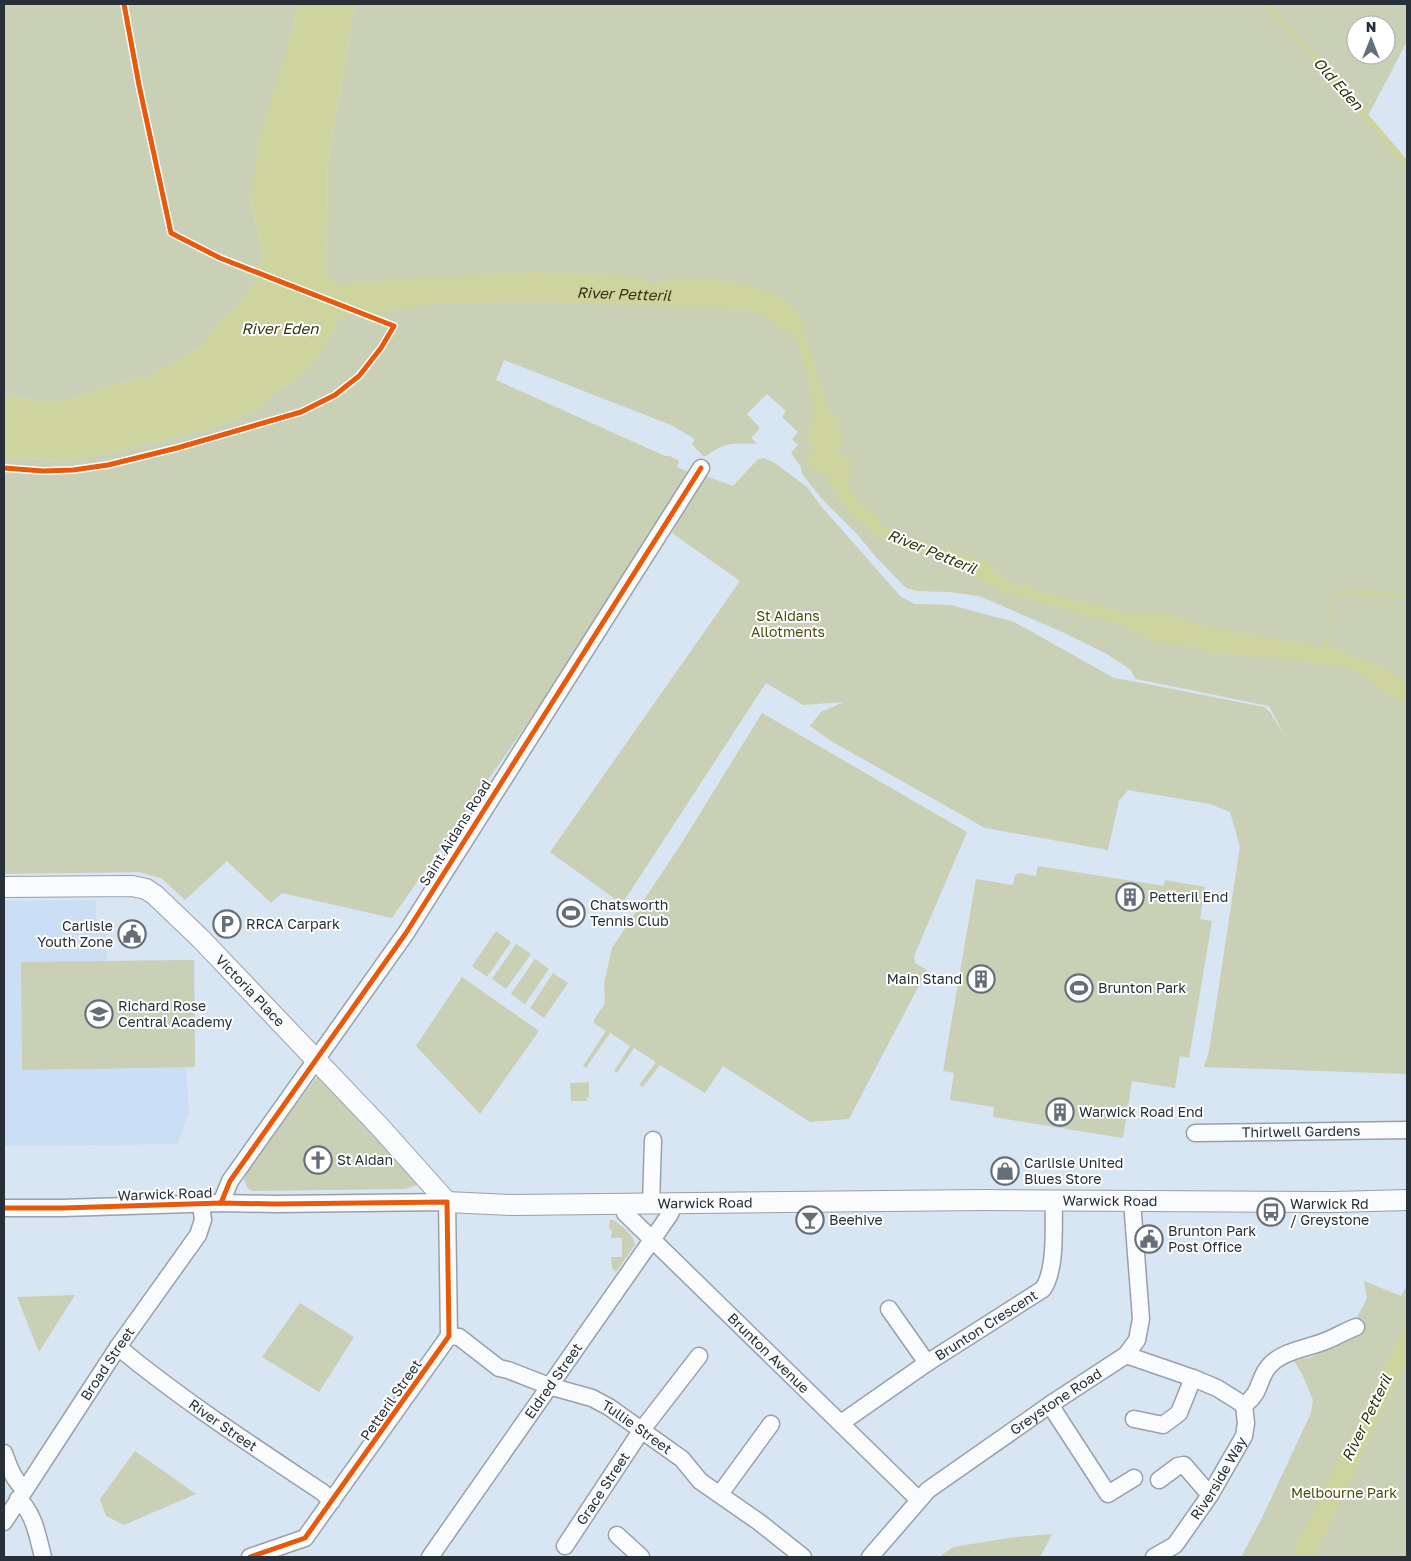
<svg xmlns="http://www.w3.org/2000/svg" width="1411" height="1561" font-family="'Golos Text',sans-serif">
<rect width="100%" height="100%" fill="#d8e5f2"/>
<polygon fill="#cadef5" points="96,900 96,921 105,921 107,961 194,960 195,1067 186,1068 189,1112 177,1144 4,1146 4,901"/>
<g fill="#c9d0b5" fill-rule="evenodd">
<polygon points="4,4 297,4 294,25 251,201 263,255 253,284 239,305 218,323 203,346 154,374 99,389 62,402 33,400 4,394"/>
<path d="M355,4H1407V41L1369,114L1366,115L1395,154L1407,167V1074L1204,1067L1209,1051L1240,847L1230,812L1210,804L1128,790L1119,801L1108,850L985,828L831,741L810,726L821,712L844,702L803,705L766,683L622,904L550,852L740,581L672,533L687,505L706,476L733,486L758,459L764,458L775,463L808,488L820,505L901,597L915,604L951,605L1014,622L1114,678L1137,682L1264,707L1270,712L1285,736L1269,706L1136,679L1130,669L1105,653L1060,631L979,596L949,592L917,591L906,588L876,557L857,534L822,499L802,474L801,467L791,453L798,445L792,439L798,432L782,417L786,411L767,394L747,414L760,428L751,438L757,443L754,444C732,443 724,443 706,456H703L692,444L695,439L671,425L504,360L496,380L665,456H670L679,461L677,467L690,473L577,652L392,918L282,893L271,903L227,861L185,900L161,878L139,872L4,874V457L65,460L84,458L207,430L259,409L274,393L297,379L330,335L339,319L326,275L328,161ZM1356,25H1386V55H1356Z"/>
<polygon points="762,713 967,832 914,956 915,963 927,970 849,1119 810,1122 723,1066 705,1093 660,1065 643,1087 639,1085 656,1062 634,1048 617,1073 614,1071 630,1046 610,1033 586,1068 583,1066 606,1031 594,1023 594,1020 605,1003 604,983 612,948 683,841"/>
<polygon points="1038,866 1164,886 1165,880 1205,887 1200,919 1212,921 1189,1058 1180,1056 1175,1088 1132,1081 1123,1138 993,1117 994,1107 950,1100 954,1073 943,1071 976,879 1013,885 1015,876 1019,873 1036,876"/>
<polygon points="496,931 511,942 487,977 472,966"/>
<polygon points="516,944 531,954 506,989 492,979"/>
<polygon points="535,959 549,969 525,1004 511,994"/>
<polygon points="194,960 195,1067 22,1070 21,962"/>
<polygon points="553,973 568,983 544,1018 530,1008"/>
<polygon points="462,977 539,1031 480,1114 416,1046"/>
<polygon points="320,1073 419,1181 417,1185 405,1189 253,1191 248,1189 244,1180 246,1169"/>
<polygon points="589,1082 589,1097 586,1097 588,1101 571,1101 570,1083"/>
<path d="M610,1220H614C622,1227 634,1234 635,1245L616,1272L612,1268L611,1257H622V1238H611L612,1230L609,1229Z"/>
<polygon points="1364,1281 1401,1296 1407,1286 1407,1557 1241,1557 1260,1522 1311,1413 1313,1400 1302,1374 1294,1361 1311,1357 1345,1341 1367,1298"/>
<polygon points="75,1295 39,1352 17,1297"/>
<polygon points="300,1303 354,1337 319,1392 262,1357"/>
<polygon points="135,1451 196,1494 124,1525 106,1516 100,1499"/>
<polygon points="1052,1534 1040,1557 939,1557 953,1547 1015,1537"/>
</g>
<g fill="#ced49e">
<path d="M297,4H355L328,161L326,275L340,286L354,282L535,272L643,277L647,283L653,284L669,280H715L750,286L782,297L799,316L826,402L833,416L838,417L842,444L838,452L840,456L852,459C853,470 846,479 849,489C852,496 859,500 862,506H867L871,512L879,517V524L909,537L985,561L1009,582L1018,586H1026L1075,601L1107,606L1125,614L1167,613L1197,625L1305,644L1321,648C1330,639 1327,607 1335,593C1358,586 1384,592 1407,596V599C1383,596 1360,592 1335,595L1328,633V648L1347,653L1355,659L1375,664L1407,682V705L1380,688L1368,678L1342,666L1291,659L1220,654L1212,655C1186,639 1171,648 1146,639L1144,635L1121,624L1086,616L1064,608L1006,593L972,575L965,567L950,561L907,550L890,544L871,531L865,524L854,517L830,485V475L827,473L819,474L812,469L807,463V457L813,452L814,446L807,441L814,412L811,392L796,337L791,328L769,306L756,301L728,298L555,292H495L424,294L373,304L339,319L319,358L297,379L274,393L259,409L207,430L84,458L65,460L4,457V394L33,400L62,402L99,389L154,374L203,346L218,323L239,305L253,284L263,255L251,201L258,143L294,25Z"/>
<polygon points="1317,54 1407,160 1407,167 1395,154 1371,121 1313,57"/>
<polygon points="1407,1321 1407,1361 1314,1557 1291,1557"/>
</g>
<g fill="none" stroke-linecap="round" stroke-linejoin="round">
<g stroke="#ced49e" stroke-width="4">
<polyline points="1266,4 1343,91"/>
<polyline points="1350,98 1407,167"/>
</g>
<path stroke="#ced49e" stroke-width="21" id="s1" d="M347,302L373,304L424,294L495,292H555L728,298L756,301L769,306L792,323"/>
<g stroke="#98a1ab" stroke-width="19">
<g id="minor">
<path id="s2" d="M1195,1133L1407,1130"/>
<polyline points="221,1203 230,1181 406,933 701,468"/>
<path id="s3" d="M622,1204L625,1213L919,1500"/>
<polyline points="651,1204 653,1140"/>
<polyline points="4,1208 63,1208 221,1203 275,1204 447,1202 449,1336 305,1538 250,1557"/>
<polyline points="889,1309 927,1363"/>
<path id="s4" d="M449,1336L459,1337L499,1368L508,1370L549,1386L592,1398L609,1407L682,1459L700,1481L759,1522L803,1557"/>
<path id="s5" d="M118,1347C182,1400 253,1446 322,1492L332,1501"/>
<path d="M1126,1355L1193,1378L1217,1388L1244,1405C1263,1392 1257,1377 1271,1364C1285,1350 1310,1348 1328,1340C1337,1336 1346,1331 1356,1327"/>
<polyline points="1051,1404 1056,1414 1108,1494 1134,1478"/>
<polyline points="1134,1419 1163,1425 1179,1413 1193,1378"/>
<path id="s6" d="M841,1423L927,1363L1043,1289C1057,1268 1053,1225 1054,1200"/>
<path d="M4,1453C9,1467 13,1479 24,1489"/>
<polyline points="1159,1480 1178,1466 1184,1465 1210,1495"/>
<polyline points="720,1494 771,1424"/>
<path d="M18,1499C34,1512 38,1538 43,1557"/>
<path id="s7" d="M4,1522L118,1347L198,1235L203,1220L201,1204"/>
<polyline points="617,1535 641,1557"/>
<path id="s8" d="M565,1546L641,1431L699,1356"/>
<path id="s9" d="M430,1557L668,1217L671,1212L670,1203"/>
<path id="s10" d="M870,1557L928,1490L1051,1404L1126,1355L1137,1340L1141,1319L1132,1201"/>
<path id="s11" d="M1154,1557L1175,1545L1210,1495L1244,1436L1246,1423L1244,1405"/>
</g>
</g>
<g stroke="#98a1ab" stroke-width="22">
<g id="major">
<path id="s12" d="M4,887L132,886L146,889L155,895L201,939L380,1127L447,1202L512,1205L984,1200L1335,1202L1407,1200"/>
</g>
</g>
<use href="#minor" stroke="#f9fbfd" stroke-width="16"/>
<use href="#major" stroke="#f9fbfd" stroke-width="20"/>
<g stroke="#fff" stroke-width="8">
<g id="cycleway">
<polyline points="4,468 43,471 73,470 108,465 177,448 301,412 335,395 359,376 381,348 394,326 220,258 171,233 139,85 124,4"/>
<polyline points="221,1203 230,1181 406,933 701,468"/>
<polyline points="4,1208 63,1208 221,1203 275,1204 447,1202 449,1336 305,1538 250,1557"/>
</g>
</g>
<use href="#cycleway" stroke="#e8590c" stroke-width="5"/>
</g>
<defs>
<g id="building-ring" transform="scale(1.4375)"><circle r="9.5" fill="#fff" stroke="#656f79" stroke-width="1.5"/><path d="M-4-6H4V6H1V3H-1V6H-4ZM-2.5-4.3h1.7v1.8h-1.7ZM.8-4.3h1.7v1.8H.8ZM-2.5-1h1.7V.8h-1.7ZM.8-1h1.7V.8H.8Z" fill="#656f79"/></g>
<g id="stadium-ring" transform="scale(1.4375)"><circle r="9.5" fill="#fff" stroke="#656f79" stroke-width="1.5"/><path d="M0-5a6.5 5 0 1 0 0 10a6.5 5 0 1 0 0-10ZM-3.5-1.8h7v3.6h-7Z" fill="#656f79"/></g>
<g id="parking-ring" transform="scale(1.4375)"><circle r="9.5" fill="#fff" stroke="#656f79" stroke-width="1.5"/><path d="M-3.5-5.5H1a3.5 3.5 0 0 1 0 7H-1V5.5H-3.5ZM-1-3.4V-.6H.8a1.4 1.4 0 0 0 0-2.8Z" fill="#656f79"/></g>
<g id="civic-ring" transform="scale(1.4375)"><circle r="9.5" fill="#fff" stroke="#656f79" stroke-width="1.5"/><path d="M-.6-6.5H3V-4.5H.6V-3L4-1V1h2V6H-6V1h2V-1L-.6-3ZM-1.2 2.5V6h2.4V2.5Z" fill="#656f79"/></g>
<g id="school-ring" transform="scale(1.4375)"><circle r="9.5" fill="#fff" stroke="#656f79" stroke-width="1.5"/><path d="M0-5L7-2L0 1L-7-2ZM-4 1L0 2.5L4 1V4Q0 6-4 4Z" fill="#656f79"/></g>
<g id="church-ring" transform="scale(1.4375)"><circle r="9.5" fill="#fff" stroke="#656f79" stroke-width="1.5"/><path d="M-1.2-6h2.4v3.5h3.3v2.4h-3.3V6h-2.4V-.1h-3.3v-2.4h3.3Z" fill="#656f79"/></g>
<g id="shop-ring" transform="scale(1.4375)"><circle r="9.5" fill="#fff" stroke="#656f79" stroke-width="1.5"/><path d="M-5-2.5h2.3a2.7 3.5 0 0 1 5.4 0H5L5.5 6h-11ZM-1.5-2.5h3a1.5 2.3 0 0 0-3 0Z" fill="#656f79"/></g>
<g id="bus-ring" transform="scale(1.4375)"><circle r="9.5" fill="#fff" stroke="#656f79" stroke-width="1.5"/><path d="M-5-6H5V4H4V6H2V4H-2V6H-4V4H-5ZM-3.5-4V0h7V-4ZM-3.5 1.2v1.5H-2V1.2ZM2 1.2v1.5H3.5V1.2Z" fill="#656f79"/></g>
<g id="bar-ring" transform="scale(1.4375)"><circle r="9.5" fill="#fff" stroke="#656f79" stroke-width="1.5"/><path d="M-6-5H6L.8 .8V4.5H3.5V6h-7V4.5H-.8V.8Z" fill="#656f79"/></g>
</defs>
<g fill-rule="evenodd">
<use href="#building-ring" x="1130" y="897"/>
<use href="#stadium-ring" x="571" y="913"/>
<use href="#parking-ring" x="227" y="924"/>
<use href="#civic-ring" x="132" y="934"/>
<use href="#building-ring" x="981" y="979"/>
<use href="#stadium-ring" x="1079" y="988"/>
<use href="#school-ring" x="99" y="1014"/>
<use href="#building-ring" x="1060" y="1112"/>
<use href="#church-ring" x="318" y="1160"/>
<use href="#shop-ring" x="1005" y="1171"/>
<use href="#bus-ring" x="1271" y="1212"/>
<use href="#bar-ring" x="810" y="1220"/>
<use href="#civic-ring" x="1149" y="1239"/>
</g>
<g text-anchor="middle" stroke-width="4" stroke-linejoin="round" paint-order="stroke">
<g font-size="14" fill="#4c4c0d" stroke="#fff">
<text x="788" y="621">St Aidans<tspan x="788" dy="16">Allotments</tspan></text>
<text x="1344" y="1498">Melbourne Park</text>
</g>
<g font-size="14" fill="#272f38" stroke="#fff">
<text transform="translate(455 833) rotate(-58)" y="5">Saint Aidans Road</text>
<text dy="5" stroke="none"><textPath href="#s12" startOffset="288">Victoria Place</textPath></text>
<text dy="5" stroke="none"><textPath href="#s2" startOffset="106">Thirlwell Gardens</textPath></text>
<text transform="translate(165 1194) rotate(-2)" y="5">Warwick Road</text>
<text dy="5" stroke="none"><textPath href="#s12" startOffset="1240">Warwick Road</textPath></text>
<text dy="5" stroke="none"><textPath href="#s12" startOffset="835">Warwick Road</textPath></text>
<text dy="5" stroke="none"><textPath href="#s6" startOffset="175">Brunton Crescent</textPath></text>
<text dy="5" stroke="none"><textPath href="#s3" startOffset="210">Brunton Avenue</textPath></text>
<text dy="5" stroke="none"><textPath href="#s7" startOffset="189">Broad Street</textPath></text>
<text dy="5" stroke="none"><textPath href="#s9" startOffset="215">Eldred Street</textPath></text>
<text transform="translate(391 1400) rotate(-55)" y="5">Petteril Street</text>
<text dy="5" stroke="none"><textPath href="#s10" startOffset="244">Greystone Road</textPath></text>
<text dy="5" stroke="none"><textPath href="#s5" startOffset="131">River Street</textPath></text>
<text dy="5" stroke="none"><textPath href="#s4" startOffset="212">Tullie Street</textPath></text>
<text dy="5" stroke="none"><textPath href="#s11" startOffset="104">Riverside Way</textPath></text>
<text dy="5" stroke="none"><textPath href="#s8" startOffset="69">Grace Street</textPath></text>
</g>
<g font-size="14" fill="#272f38" stroke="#fff" text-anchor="start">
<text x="1149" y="902">Petteril End</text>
<text x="590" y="910">Chatsworth<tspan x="590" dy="16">Tennis Club</tspan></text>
<text x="246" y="929">RRCA Carpark</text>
<text x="113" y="931" text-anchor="end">Carlisle<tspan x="113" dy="16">Youth Zone</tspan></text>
<text x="962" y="984" text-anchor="end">Main Stand</text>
<text x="1098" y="993">Brunton Park</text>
<text x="118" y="1011">Richard Rose<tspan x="118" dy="16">Central Academy</tspan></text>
<text x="1079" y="1117">Warwick Road End</text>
<text x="337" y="1165">St Aidan</text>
<text x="1024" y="1168">Carlisle United<tspan x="1024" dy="16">Blues Store</tspan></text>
<text x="1290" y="1209">Warwick Rd<tspan x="1290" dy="16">/ Greystone</tspan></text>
<text x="829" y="1225">Beehive</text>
<text x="1168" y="1236">Brunton Park<tspan x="1168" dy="16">Post Office</tspan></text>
</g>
<g font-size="15" font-style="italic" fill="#32320e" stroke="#fff">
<text transform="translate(1338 84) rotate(48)" y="5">Old Eden</text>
<text dy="5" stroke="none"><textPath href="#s1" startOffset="278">River Petteril</textPath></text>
<text x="280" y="334">River Eden</text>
<text transform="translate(932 552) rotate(22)" y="5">River Petteril</text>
<text transform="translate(1367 1418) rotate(-64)" y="5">River Petteril</text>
</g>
</g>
<rect width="1411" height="1561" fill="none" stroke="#272f38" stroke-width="10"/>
<g transform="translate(1371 40)"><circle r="24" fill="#ffffff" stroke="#a9acaf"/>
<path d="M0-4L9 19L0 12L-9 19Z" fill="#656f79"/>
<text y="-8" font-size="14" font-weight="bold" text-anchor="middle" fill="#272f38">N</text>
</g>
</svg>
